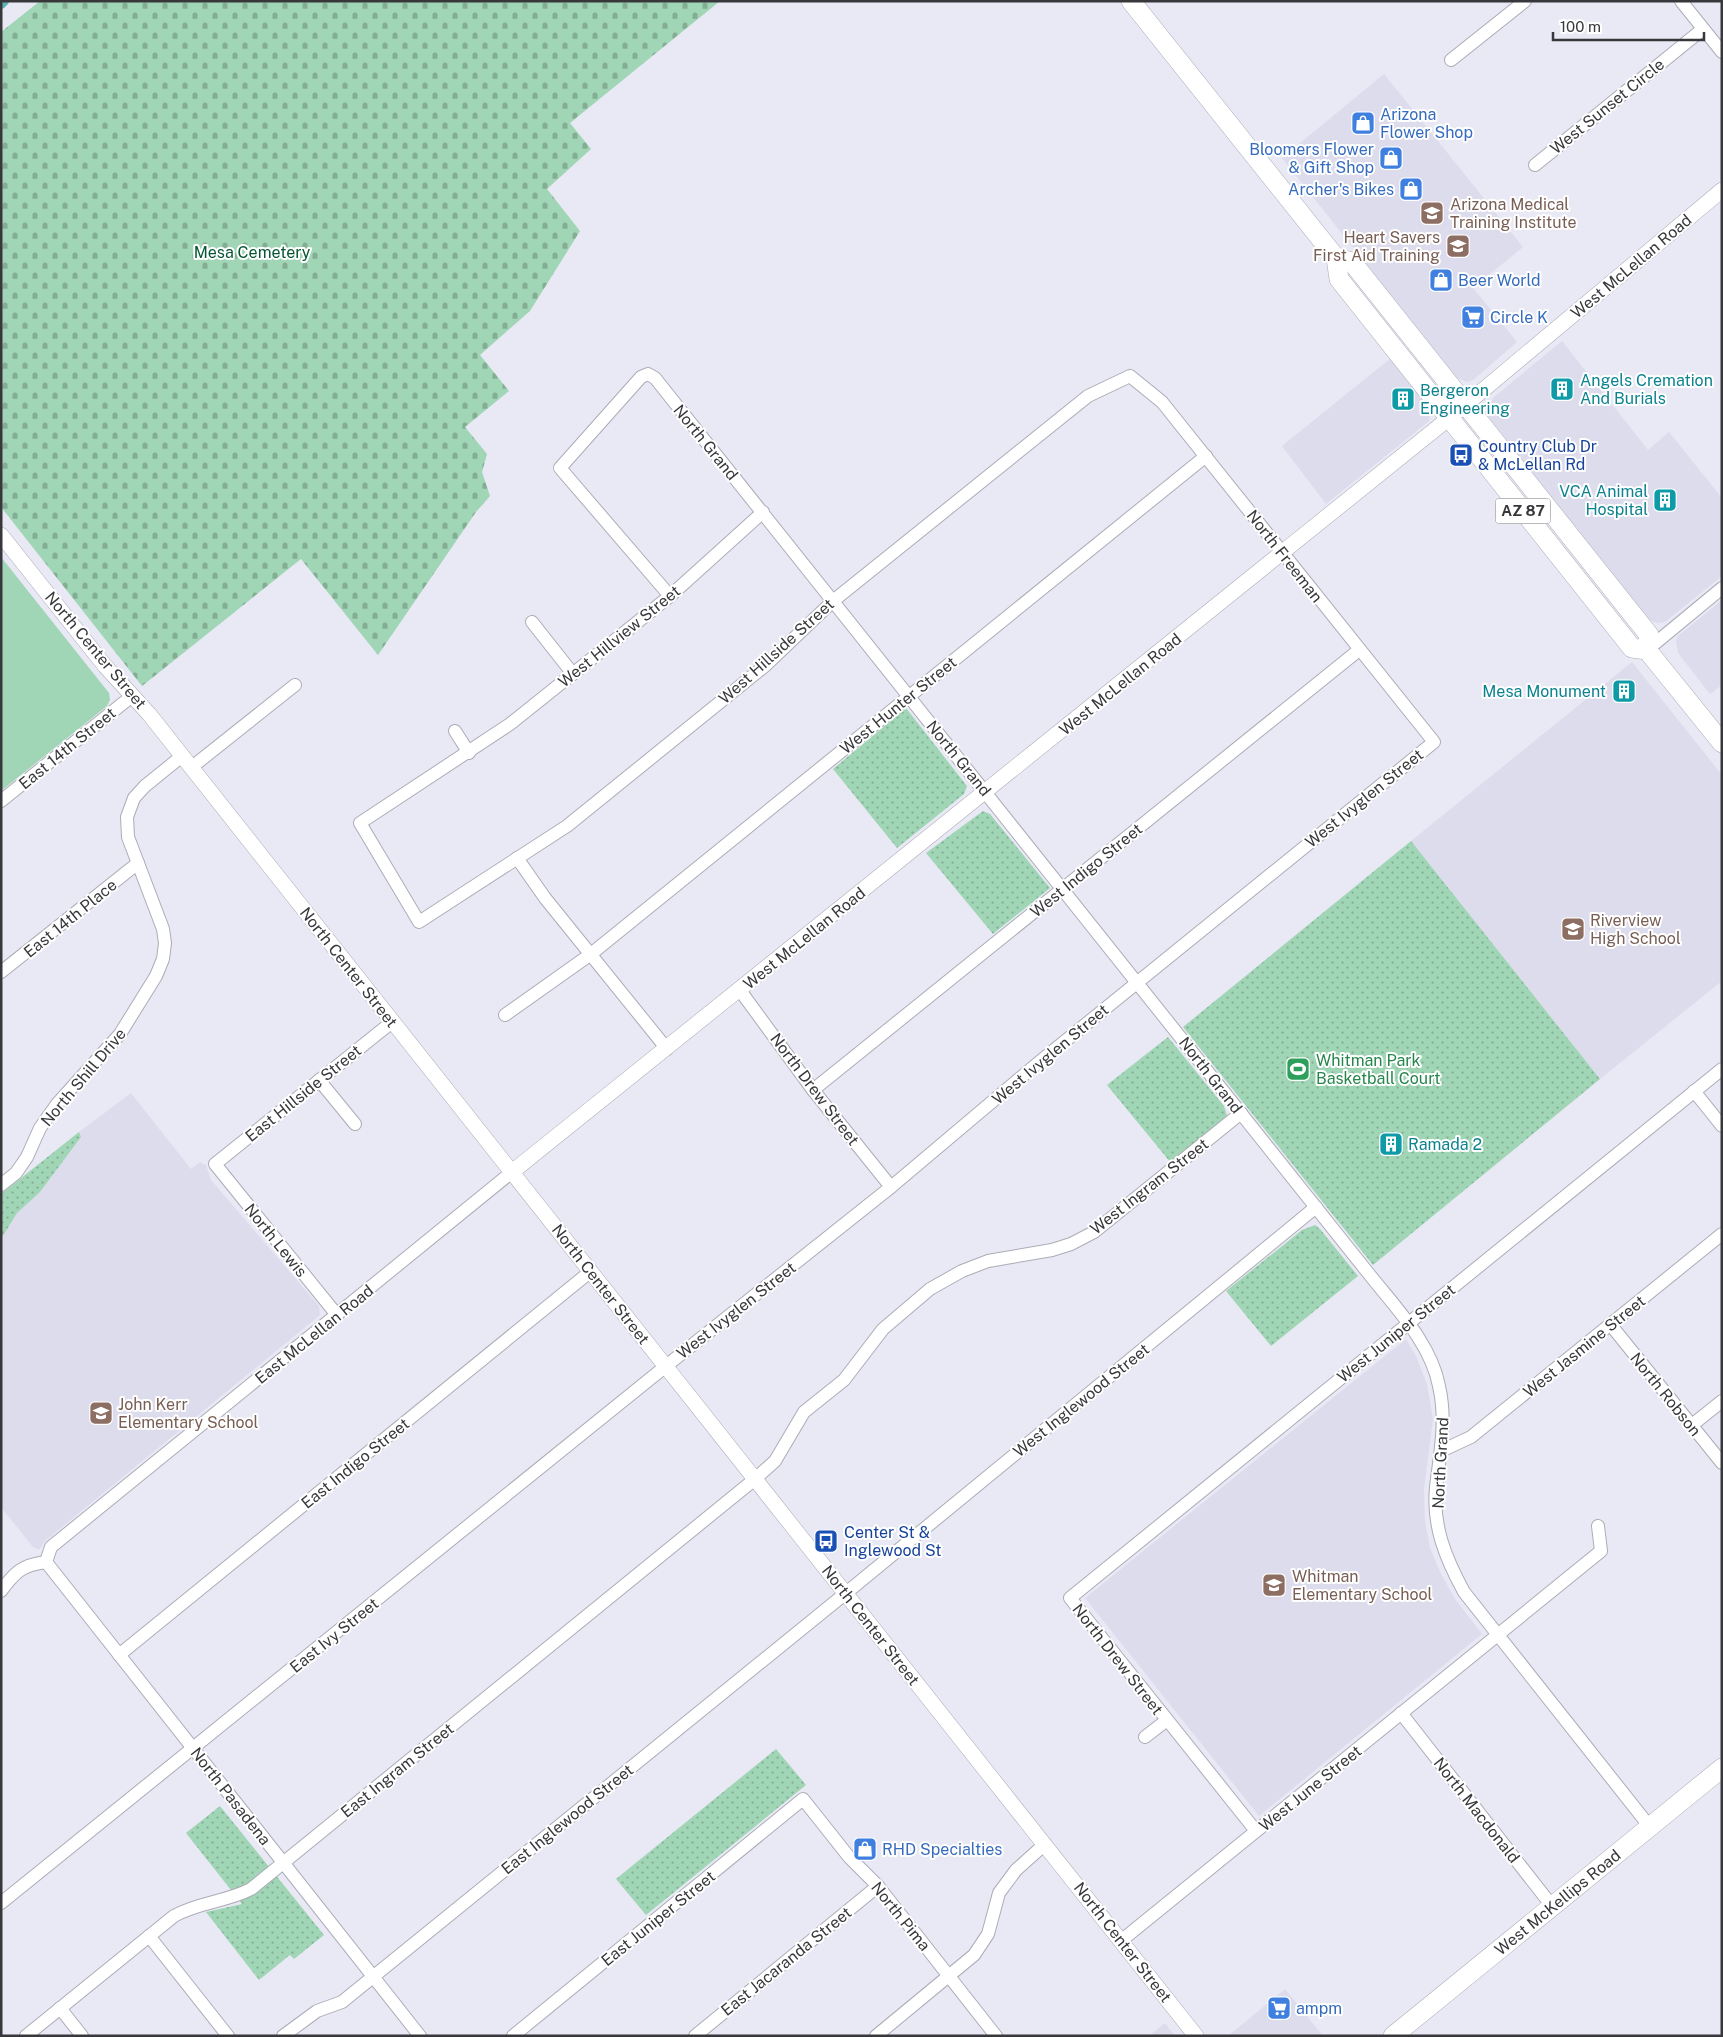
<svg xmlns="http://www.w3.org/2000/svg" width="1723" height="2037" font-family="'Public Sans',sans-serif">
<defs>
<pattern id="cemetery-stones" width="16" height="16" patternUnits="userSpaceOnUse" patternTransform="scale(1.25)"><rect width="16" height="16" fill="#a0d5b5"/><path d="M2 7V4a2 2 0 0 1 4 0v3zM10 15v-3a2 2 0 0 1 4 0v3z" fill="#83ae94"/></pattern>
<pattern id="park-dots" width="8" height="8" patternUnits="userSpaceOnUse" patternTransform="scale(1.25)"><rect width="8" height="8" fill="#a0d5b5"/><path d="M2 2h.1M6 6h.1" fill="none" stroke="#83ae94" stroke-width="1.8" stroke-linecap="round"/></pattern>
</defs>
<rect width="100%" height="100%" fill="#e8e9f4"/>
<g fill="#dcdced">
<polygon points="1384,74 1523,247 1473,288 1517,342 1473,380 1467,382 1457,378 1282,158"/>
<polygon points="1562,341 1648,450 1669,432 1722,498 1722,576 1665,622 1658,623 1651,621 1646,616 1487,415 1487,409 1494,397"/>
<polygon points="1391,358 1428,407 1430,412 1429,421 1326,504 1282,446"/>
<polygon points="1722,600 1722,685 1710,694 1678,653 1676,642 1677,637"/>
<polygon points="1632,662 1722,775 1722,981 1600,1079 1411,841"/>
<polygon points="131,1093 191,1169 200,1162 206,1165 211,1180 319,1306 320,1315 45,1541 39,1550 33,1547 1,1507 1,1239 17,1213 40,1192 81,1137 79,1132"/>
<polygon points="1406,1339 1416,1356 1427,1384 1433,1419 1424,1489 1425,1522 1430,1548 1440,1572 1455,1599 1482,1634 1259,1816 1085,1598"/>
<polygon points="1285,1989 1323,2036 1228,2036"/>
<polygon points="1165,2023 1175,2036 1149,2036"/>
</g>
<polygon fill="#a0d5b5" points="1,557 109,693 110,700 107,706 1,791"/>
<polygon fill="url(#cemetery-stones)" points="40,1 720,1 570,123 591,149 547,189 580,231 530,311 480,355 509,391 465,427 487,454 482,472 490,496 476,512 378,655 301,559 142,686 1,507 1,32"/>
<g fill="url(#park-dots)">
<polygon points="906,708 967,786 964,794 897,848 833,769"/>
<polygon points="983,811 990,814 1050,888 993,934 926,853"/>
<polygon points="1411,841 1600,1079 1373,1265 1183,1027"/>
<polygon points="1168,1037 1224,1106 1227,1116 1171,1163 1107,1085"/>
<polygon points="79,1132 81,1137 40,1192 17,1213 1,1239 1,1194"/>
<polygon points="1315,1225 1320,1229 1358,1276 1271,1346 1226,1291 1302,1230"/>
<polygon points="776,1749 806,1785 646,1915 616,1879"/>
<polygon points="220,1806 324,1935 294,1959 290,1955 259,1980 206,1912 242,1904 186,1833"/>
</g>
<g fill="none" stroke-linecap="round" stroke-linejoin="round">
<polyline stroke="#5eb3b3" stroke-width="10" points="1,4 4,1"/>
<g stroke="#abacb6" stroke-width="14">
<g id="minor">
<polyline points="1681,1 1722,52"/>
<polyline points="1451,60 1525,1"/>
<polyline points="1535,165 1703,29"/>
<path d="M670,596L560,468L641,377L648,374L655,378L1369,1274C1395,1307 1431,1343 1439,1386C1447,1421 1440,1453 1436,1487C1432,1526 1446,1559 1464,1592L1650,1827"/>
<polyline points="532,622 573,674"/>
<polyline points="1647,650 1722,588"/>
<polyline points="455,731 469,753"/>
<polyline points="192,767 295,685"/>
<polyline points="1,801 132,696"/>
<polyline points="517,858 545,898 667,1049"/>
<polyline points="1,972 138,863"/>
<polyline points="739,989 813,1090 891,1187"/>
<polyline points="505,1015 591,954 1206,456"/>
<polyline points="319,1080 355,1124"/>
<polyline points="813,1090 1359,650"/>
<polyline points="1694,1091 1722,1126"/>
<polyline points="1,1185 16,1173 27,1157 40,1128 57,1104 120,1034 156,976 163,959 165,943 163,929 128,837 127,817 134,798 145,786 182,756"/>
<polyline points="337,1315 215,1164 392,1022"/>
<polyline points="1610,1324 1722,1463"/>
<polyline points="1692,1425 1722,1401"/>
<polyline points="1441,1451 1471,1437 1722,1234"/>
<path d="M1,1591C15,1572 22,1565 46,1562"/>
<polyline points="119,1655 591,1271"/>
<polyline points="1401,1713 1552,1906"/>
<polyline points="1145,1737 1167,1720"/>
<polyline points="1256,1831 1070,1598 1722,1069"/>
<polyline points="1,1903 666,1366 891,1187 1038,1063 1434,742 1162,402 1130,376 1088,396 833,601 766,665 567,826 419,922 360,823 510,724 670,596 763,512"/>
<polyline points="149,1936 228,2036"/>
<polyline points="1122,1940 1601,1551 1598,1526"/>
<polyline points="60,2008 82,2036"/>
<path d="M26,2036L174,1916C199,1902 226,1902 251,1889L755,1479L775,1461L804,1412L844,1380L883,1329L930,1289L962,1271L988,1261L1052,1250L1071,1244L1094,1232L1241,1113"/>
<polyline points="283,2036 317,2011 342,2002 846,1593 1316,1207"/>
<polyline points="420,2036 46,1562 51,1547 512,1172"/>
<polyline points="513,2036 803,1799 849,1857 878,1886 996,2036"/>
<polyline points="695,2036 878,1886"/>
<polyline points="876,2036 974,1955 988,1934 999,1893 1016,1870 1045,1844"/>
</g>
</g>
<g stroke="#abacb6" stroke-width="16">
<g id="tertiary">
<polyline points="1,535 105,666 149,714 1196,2036"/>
<polyline points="512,1172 1458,411 1722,190"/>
</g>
</g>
<g stroke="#abacb6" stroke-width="20">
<g id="primary">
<polyline points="1131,1 1336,258 1339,279 1632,648 1647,650 1722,743"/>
<polyline points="1336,258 1352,262 1649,635 1647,650"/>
<path id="s1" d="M1393,2036L1722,1768"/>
</g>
</g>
<use href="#minor" stroke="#fff" stroke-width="12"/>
<use href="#tertiary" stroke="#fff" stroke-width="15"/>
<use href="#primary" stroke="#fff" stroke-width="19"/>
</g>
<defs>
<g id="shop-square" transform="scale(1.25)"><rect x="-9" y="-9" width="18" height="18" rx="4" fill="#3f7fe0" stroke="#fff"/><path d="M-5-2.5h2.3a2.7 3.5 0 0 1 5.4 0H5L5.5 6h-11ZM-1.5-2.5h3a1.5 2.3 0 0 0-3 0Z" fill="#fff"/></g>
<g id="school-square" transform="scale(1.25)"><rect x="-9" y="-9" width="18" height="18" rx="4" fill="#8d6e63" stroke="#fff"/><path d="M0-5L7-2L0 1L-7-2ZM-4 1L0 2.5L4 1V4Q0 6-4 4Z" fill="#fff"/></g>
<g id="supermarket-square" transform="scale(1.25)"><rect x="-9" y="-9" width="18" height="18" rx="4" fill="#3f7fe0" stroke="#fff"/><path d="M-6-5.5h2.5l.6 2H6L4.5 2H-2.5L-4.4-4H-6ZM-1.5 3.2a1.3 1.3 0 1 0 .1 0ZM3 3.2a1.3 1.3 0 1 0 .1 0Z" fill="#fff"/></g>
<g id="building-square" transform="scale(1.25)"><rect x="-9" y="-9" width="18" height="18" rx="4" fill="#0f9aa8" stroke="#fff"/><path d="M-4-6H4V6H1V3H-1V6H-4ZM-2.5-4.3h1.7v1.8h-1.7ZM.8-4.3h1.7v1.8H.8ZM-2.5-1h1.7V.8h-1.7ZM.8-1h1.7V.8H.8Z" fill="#fff"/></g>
<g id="bus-square" transform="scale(1.25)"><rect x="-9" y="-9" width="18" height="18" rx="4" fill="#1a4fb4" stroke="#fff"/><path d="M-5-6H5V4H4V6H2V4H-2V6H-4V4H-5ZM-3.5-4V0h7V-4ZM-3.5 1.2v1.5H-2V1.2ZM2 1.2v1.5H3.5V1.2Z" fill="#fff"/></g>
<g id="stadium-square" transform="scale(1.25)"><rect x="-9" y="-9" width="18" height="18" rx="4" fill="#2e9e5b" stroke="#fff"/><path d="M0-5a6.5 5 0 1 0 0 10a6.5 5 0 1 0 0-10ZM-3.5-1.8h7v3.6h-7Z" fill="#fff"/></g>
</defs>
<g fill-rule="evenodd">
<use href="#shop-square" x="1363" y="123"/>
<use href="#shop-square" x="1391" y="158"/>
<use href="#shop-square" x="1411" y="189"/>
<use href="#school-square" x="1432" y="213"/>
<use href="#school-square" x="1458" y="246"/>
<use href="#shop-square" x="1441" y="280"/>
<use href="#supermarket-square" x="1473" y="317"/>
<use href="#building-square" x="1562" y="389"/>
<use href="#building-square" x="1403" y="399"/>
<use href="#bus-square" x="1461" y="455"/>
<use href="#building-square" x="1665" y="500"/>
<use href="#building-square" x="1624" y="691"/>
<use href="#school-square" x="1573" y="929"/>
<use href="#stadium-square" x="1298" y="1069"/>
<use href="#building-square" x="1391" y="1144"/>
<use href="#school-square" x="101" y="1413"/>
<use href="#bus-square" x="826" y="1541"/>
<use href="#school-square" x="1274" y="1585"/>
<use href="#shop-square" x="865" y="1849"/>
<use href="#supermarket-square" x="1279" y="2008"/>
</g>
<g text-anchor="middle" stroke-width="4" stroke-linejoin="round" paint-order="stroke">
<rect fill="#fff" stroke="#747476" stroke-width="1" x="1495.5" y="498.5" width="55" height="25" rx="4"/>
<g font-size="15" font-weight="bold" fill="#38383c">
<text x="1523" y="516">AZ 87</text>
</g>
<g font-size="16" fill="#38383c" stroke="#fff">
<text transform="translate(1607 106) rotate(-39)" y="6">West Sunset Circle</text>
<text transform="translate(1631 266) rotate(-40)" y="6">West McLellan Road</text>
<text transform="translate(706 442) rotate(51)" y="6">North Grand</text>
<text transform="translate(1285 556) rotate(52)" y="6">North Freeman</text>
<text transform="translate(619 636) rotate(-39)" y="6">West Hillview Street</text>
<text transform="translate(96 650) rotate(50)" y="6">North Center Street</text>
<text transform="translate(776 651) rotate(-42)" y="6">West Hillside Street</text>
<text transform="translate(1120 684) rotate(-39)" y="6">West McLellan Road</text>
<text transform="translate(898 705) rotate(-39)" y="6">West Hunter Street</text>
<text transform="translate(67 748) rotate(-39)" y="6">East 14th Street</text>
<text transform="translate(959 758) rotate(51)" y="6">North Grand</text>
<text transform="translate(1364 798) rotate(-39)" y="6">West Ivyglen Street</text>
<text transform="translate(1086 870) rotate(-39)" y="6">West Indigo Street</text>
<text transform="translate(70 918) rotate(-39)" y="6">East 14th Place</text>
<text transform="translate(804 938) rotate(-39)" y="6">West McLellan Road</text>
<text transform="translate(349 967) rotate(52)" y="6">North Center Street</text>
<text transform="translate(1050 1054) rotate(-40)" y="6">West Ivyglen Street</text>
<text transform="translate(1211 1075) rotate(52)" y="6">North Grand</text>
<text transform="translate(83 1077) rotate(-50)" y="6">North Shill Drive</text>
<text transform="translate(815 1089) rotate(53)" y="6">North Drew Street</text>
<text transform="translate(303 1093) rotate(-39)" y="6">East Hillside Street</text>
<text transform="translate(1149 1186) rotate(-38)" y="6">West Ingram Street</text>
<text transform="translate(276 1240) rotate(51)" y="6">North Lewis</text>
<text transform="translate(601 1284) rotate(52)" y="6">North Center Street</text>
<text transform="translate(736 1310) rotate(-38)" y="6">West Ivyglen Street</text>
<text transform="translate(1396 1333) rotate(-39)" y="6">West Juniper Street</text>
<text transform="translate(314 1334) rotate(-39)" y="6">East McLellan Road</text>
<text transform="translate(1584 1346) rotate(-39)" y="6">West Jasmine Street</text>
<text transform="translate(1666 1394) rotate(51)" y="6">North Robson</text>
<text transform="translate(1081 1400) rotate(-39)" y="6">West Inglewood Street</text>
<text transform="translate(355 1463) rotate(-39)" y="6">East Indigo Street</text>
<text transform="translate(1440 1463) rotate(-87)" y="6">North Grand</text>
<text transform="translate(871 1625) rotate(52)" y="6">North Center Street</text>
<text transform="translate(334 1635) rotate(-39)" y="6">East Ivy Street</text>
<text transform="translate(1118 1659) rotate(52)" y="6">North Drew Street</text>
<text transform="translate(397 1770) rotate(-39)" y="6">East Ingram Street</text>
<text transform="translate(1310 1788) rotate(-39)" y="6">West June Street</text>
<text transform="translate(231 1796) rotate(52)" y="6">North Pasadena</text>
<text transform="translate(1477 1810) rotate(52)" y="6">North Macdonald</text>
<text transform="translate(567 1819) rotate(-39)" y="6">East Inglewood Street</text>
<text dy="6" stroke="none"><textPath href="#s1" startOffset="212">West McKellips Road</textPath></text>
<text transform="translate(901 1916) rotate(51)" y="6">North Pima</text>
<text transform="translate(658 1918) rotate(-39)" y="6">East Juniper Street</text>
<text transform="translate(1123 1942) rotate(52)" y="6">North Center Street</text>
<text transform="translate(786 1961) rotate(-39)" y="6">East Jacaranda Street</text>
</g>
<g font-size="16" fill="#366cbe" stroke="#fff" text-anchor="start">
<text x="1380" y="120">Arizona<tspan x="1380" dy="18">Flower Shop</tspan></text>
<text x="1374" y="155" text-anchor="end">Bloomers Flower<tspan x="1374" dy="18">&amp; Gift Shop</tspan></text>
<text x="1394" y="195" text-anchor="end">Archer's Bikes</text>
<text x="1458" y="286">Beer World</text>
<text x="1490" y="323">Circle K</text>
<text x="882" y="1855">RHD Specialties</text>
<text x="1296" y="2014">ampm</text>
</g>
<g font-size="16" fill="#785e54" stroke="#fff" text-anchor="start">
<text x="1450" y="210">Arizona Medical<tspan x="1450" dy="18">Training Institute</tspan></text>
<text x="1440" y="243" text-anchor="end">Heart Savers<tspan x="1440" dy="18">First Aid Training</tspan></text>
<text x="1590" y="926">Riverview<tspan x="1590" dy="18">High School</tspan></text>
<text x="118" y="1410">John Kerr<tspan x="118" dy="18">Elementary School</tspan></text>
<text x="1292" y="1582">Whitman<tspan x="1292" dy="18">Elementary School</tspan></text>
</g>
<g font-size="16" fill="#065534" stroke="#fff">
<text x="252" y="258">Mesa Cemetery</text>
</g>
<g font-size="16" fill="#0d838f" stroke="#fff" text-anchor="start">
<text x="1580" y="386">Angels Cremation<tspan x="1580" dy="18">And Burials</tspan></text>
<text x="1420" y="396">Bergeron<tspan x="1420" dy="18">Engineering</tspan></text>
<text x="1648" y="497" text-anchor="end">VCA Animal<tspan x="1648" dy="18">Hospital</tspan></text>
<text x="1606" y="697" text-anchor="end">Mesa Monument</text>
<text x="1408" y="1150">Ramada 2</text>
</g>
<g font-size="16" fill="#164399" stroke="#fff" text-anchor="start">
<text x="1478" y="452">Country Club Dr<tspan x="1478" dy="18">&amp; McLellan Rd</tspan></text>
<text x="844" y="1538">Center St &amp;<tspan x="844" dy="18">Inglewood St</tspan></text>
</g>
<g font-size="16" fill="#27864d" stroke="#fff" text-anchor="start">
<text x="1316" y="1066">Whitman Park<tspan x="1316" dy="18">Basketball Court</tspan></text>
</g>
</g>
<rect width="1723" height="2037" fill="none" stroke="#38383c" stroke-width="5"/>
<path d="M1553 32v8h151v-8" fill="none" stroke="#38383c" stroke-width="2.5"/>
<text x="1560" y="32" font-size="15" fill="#38383c" stroke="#ffffff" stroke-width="4" paint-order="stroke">100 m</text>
</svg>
